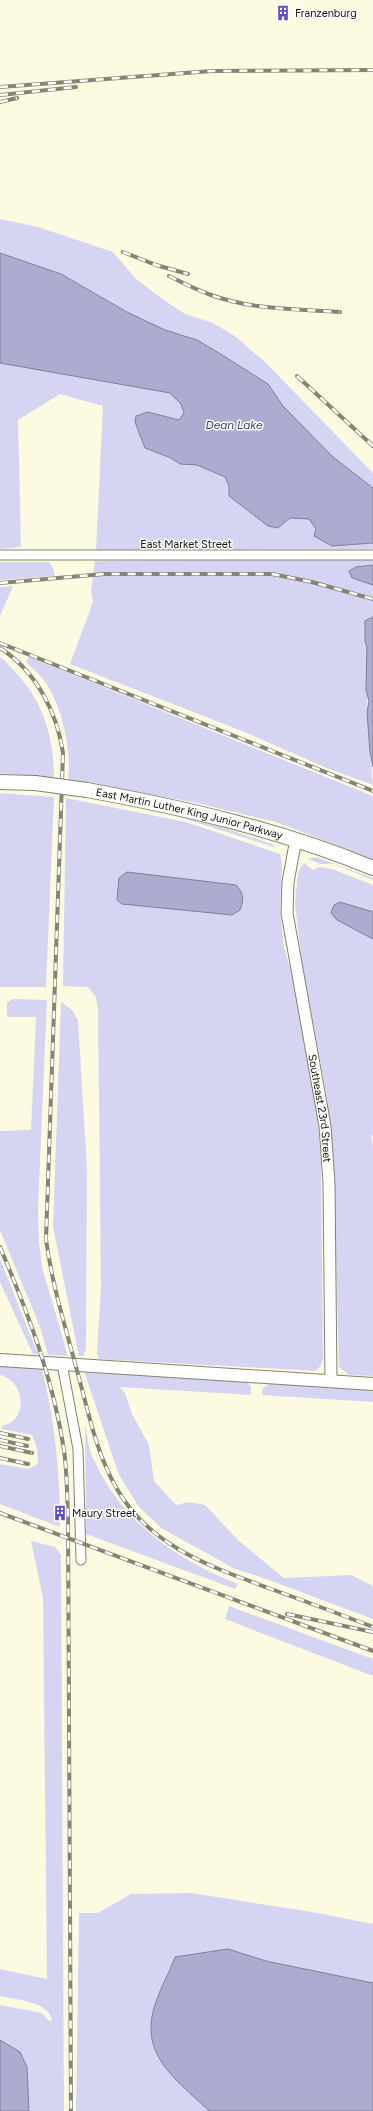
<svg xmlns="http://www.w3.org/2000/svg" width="373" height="2111" font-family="Figtree,sans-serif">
<rect width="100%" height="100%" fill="#fcfbe1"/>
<g fill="#d5d5f3">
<polygon points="0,219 38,227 113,252 135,278 161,298 185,314 213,323 235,336 267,364 373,473 373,488 333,457 283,406 268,384 219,353 197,340 165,330 127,312 61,274 0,253"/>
<polygon points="0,363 170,393 181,404 184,413 179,420 148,412 136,416 135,422 145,448 171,458 180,464 197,465 225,477 229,486 229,496 268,526 278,528 290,518 310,519 332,546 373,543 373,549 96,550 103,406 60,394 18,420 21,547 0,549"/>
<path d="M280,559H373V617L365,621V641L367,647C366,669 368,691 367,712L373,785L329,769L242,731L70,664L93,602L91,590L95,561Z"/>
<polygon points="0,562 49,562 53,568 55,576 0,580"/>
<polygon points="13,586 0,616 0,587"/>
<path d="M0,657C7,662 12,669 18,675C44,704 54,739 54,778L0,773Z"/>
<path d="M29,657L373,796V859L276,822L192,802L68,780C72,752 62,705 45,682C40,674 32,668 26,662Z"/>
<polygon points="0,793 54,797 46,987 0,987"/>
<polygon points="66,798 186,822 280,854 282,863 280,910 284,947 291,971 317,1111 321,1162 323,1358 321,1365 316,1371 99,1359 97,1353 101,1288 98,1009 96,997 88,987 63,986"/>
<polygon points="163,812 182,814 272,844 277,848"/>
<polygon points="316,857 373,878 373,880 334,864 321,864 308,859"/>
<polygon points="304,863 313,870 319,867 332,869 373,885 373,912 341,902 337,920 373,939 373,1135 371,1137 373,1147 373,1376 349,1375 339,1367 333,1153 327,1097 302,963 295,904 298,872"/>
<polygon points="12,999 47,1000 38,1210 39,1241 42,1267 68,1356 48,1355 40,1327 0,1230 0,1131 31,1130 36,1017 7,1017 7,1003"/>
<polygon points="61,1002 72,1010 78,1020 87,1169 86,1349 83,1356 79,1356 53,1227"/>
<polygon points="0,1259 38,1354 33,1354 0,1282"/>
<path d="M0,1365L42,1368C55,1423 60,1470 60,1527L0,1504V1464L28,1469L38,1464L37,1448L32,1435L2,1429V1426C6,1425 11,1423 14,1420C28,1406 19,1379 0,1375Z"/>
<polygon points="84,1371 245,1381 251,1386 251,1395 120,1387 125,1393 132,1414 149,1445 154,1481 176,1505 189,1502 205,1505 238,1540 284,1578 351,1575 373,1586 373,1619 261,1577 235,1569 161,1528 139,1507 119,1475"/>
<polygon points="271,1383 373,1390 373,1402 262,1395 263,1388"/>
<path d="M85,1424C87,1433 88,1442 90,1451C92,1457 96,1464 99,1470C127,1526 182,1562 238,1584L235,1589L86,1534Z"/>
<path d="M31,1541L55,1547L61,1555L64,2111H0V2005L42,2013L49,2021L52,2020C48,2001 16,2000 0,1996V1969L47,1979L43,1598Z"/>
<polygon points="229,1606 373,1659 373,1676 225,1619"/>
<polygon points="191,1893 312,1912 373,1924 373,1983 266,1961 228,1949 176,1957 150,2027 155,2052 164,2066 209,2111 76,2111 79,1913 98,1913 131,1894"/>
</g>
<g fill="#acacd1" stroke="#7e7e96">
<polygon points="0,253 61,274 127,312 165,330 197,340 219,353 268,384 283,406 333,457 373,488 373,543 332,546 314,536 316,529 309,519 290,518 278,528 268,526 229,496 229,486 225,477 197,465 180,464 171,458 145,448 135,422 136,416 148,412 179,420 184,413 181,404 170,393 0,363"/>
<polygon points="373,565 373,585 352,578 349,571 356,567"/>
<polygon points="372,617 373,617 373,767 370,752 367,712 369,701 366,690 367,647 365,641 365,621"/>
<path d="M127,872L236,885C244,894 244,899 240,910L232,915L122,904L117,900L119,878Z"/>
<polygon points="340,902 373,912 373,939 337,920 331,913 334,905"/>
<path d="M228,1949L266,1961L373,1983V2111H209C175,2078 137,2054 156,2002C161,1986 170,1972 175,1957Z"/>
<polygon points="0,2040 20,2052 27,2067 29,2111 0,2111"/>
</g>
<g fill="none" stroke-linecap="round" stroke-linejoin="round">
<g stroke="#83826b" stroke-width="11">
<g id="minor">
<polyline points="0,555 373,555"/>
<polyline points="62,1364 78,1449 81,1560"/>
</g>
</g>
<g stroke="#83826b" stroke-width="13">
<g id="tertiary">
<path id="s1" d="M296,839L288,882L287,913L325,1126L329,1183L331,1381"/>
</g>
</g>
<g stroke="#83826b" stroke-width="14">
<polyline id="secondary" points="0,1360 373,1384"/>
</g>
<g stroke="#83826b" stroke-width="16">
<g id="primary">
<polyline points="0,782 35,783"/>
<path id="s2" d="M87,790C185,808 281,830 373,868"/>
</g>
</g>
<use href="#minor" stroke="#fff" stroke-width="9"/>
<use href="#tertiary" stroke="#fff" stroke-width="11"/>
<use href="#secondary" stroke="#fff" stroke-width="12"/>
<use href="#primary" stroke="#fff" stroke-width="14"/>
<g stroke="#868574" stroke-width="4">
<g id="rail">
<polyline points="0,87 212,71 373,70"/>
<polyline points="0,95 76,87"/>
<polyline points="0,102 17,98"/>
<polyline points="123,252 156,265 188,274"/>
<path d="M169,276C183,283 197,290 211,295C252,310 298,309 340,312"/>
<polyline points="297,376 373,446"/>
<polyline points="0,583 104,574 272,574 312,582 373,599"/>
<polyline points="0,643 373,791"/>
<path d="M0,648C36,671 57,712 63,753L46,1239C52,1286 67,1332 79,1378C89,1415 97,1455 117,1489C150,1547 212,1567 271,1589C305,1601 339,1614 373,1627"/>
<path d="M0,1247C28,1313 53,1378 64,1450C67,1472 67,1494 68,1516L71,2111"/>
<polyline points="0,1433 28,1439"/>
<polyline points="0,1440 27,1446"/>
<polyline points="0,1446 32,1453"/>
<polyline points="0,1458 28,1464"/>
<polyline points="0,1513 373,1651"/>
<polyline points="287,1614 373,1632"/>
</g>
</g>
<use href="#rail" stroke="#fff" stroke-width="2.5" stroke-dasharray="8" stroke-linecap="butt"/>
<g stroke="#83826b" stroke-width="16" stroke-linecap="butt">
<polyline id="primary-bridge" points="35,783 87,790"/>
</g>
<use href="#primary-bridge" stroke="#fff" stroke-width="14"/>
</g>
<defs>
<g id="building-bare" transform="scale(1.2)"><path d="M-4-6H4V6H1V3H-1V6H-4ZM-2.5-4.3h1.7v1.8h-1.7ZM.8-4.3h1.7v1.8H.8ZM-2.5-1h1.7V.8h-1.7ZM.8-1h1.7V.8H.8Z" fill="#604ec7" stroke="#fff" stroke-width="2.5" paint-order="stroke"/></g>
</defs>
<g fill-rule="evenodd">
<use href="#building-bare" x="283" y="13"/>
<use href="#building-bare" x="60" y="1513"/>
</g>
<g text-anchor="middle" stroke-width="3" stroke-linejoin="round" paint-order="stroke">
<g font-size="11" fill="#14130b" stroke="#fff" text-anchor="start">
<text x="295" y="17">Franzenburg</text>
<text x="72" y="1517">Maury Street</text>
</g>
<g font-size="11" fill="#14130b" stroke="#fff">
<text x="186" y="548">East Market Street</text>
<text dy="4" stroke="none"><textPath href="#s2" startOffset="105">East Martin Luther King Junior Parkway</textPath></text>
<text dy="4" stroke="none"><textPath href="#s1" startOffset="273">Southeast 23rd Street</textPath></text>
</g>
<g font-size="12" font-style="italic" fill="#3d3a6a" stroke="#fff">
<text x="234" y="429">Dean Lake</text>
</g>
</g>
</svg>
